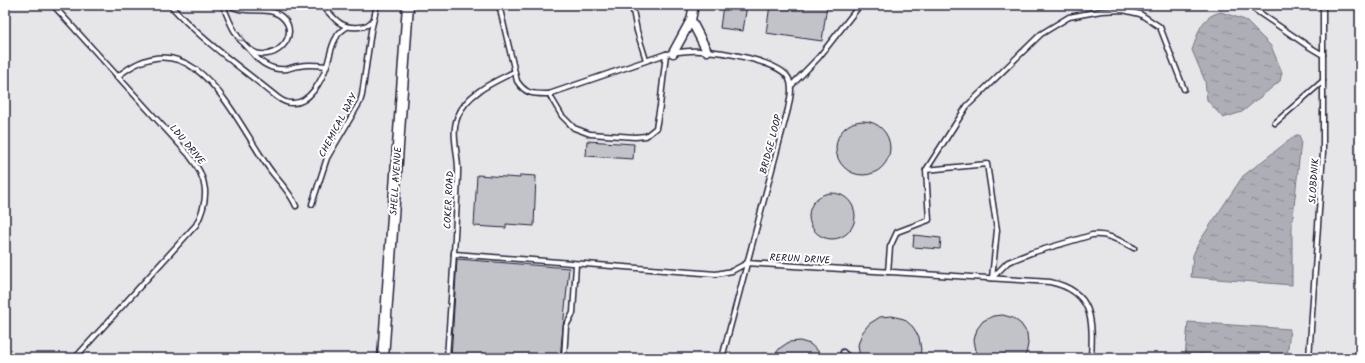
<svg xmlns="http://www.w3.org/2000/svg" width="1365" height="363" font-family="Kalam,sans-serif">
<defs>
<pattern id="water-ripples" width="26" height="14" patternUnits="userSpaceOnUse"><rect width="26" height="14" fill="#aeaeb7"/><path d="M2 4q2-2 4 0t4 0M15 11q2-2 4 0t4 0" fill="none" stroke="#8d8d96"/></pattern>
</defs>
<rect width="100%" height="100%" fill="#f6f6f7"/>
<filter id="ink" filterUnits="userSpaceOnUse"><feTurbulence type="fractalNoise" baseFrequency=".025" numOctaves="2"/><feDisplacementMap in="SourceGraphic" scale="8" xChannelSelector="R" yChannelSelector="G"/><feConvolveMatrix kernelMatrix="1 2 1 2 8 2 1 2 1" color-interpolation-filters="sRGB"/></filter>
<g filter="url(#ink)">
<rect fill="#e6e6e9" x="5" y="5" width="1355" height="353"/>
<g fill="url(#water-ripples)" stroke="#767685">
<path d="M1221,12L1245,20L1271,46L1282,72L1280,81L1242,112L1223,118L1207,100L1205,81L1192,50C1199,32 1200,17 1221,12Z"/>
<polygon points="1296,135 1299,135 1301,141 1292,226 1292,285 1191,277 1193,255 1199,242 1243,176"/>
<polygon points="1188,322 1290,329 1287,358 1185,358"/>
</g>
<g fill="#c2c2c9" stroke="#22223b">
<polygon points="723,5 747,5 743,31 720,28"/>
<polygon points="770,5 827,5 822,41 766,33"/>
<circle cx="863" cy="148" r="27"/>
<polygon points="587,141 634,144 633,159 586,156"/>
<polygon points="477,175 520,178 520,175 536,176 534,226 506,224 506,228 474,226"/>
<circle cx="832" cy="216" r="23"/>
<polygon points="914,235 941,238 940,249 913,247"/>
<polygon points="457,259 569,268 560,358 451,358"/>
<polygon points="1003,315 1013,318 1021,324 1027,333 1028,344 1026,354 1022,358 980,358 976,351 974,340 977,329 983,321 993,316"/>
<polygon points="892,316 904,319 913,327 919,337 921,350 919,358 860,358 858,345 862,333 869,324 880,317"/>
<polygon points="800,341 810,344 818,351 822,358 772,358 780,348 789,342"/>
</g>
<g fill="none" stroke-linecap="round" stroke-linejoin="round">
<g stroke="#22223b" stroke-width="7">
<g id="service">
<path d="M53,5L189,155C208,179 210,198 196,225L75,358"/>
<path d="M170,5C201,40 240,67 277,97C281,100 285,103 291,103C309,105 322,80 327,65C330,56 331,46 336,38C338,33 342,30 347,27"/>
<path d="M223,5C228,19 237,40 249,49C272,67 303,35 282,17C267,4 245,16 230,5"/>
<path d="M322,5C334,18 340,29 359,27C365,27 370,24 373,20"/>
<path d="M499,5L517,81C526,95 534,94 549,94L666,54C678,52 689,50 700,51C719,51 781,61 789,79C793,88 790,99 788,109L722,358"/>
<polyline points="632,5 637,31 646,60"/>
<polyline points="1248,5 1308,46 1323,55"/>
<path d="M250,50C259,62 270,71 287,69C291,68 295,66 299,66C308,64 317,65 326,66"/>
<path d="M117,77C187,19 227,103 259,153C264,161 269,169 275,176C283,186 291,194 296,206"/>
<polyline points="791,86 819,57 860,5"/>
<polyline points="549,94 562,116 574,128 590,134 635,137 646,136 656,128 660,106 666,54"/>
<polyline points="1275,123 1323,81"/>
<polyline points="926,170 967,106 1041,34 1069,17 1101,11 1123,10 1140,14 1160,27 1184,89"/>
<polyline points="312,204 327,158 360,102 362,95 371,31 377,5"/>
<path d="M454,254L716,274L732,271L747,263L1050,282C1094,291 1093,321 1091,358"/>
<polyline points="888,272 890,247 897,232 929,220 926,170 987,164 997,230 992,278"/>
<path d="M992,278L1008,262L1031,253L1092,235C1108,233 1120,241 1134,248"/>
<polyline points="843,352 850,358"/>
<path d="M447,358C451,296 456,235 458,173C459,154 450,134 458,116C467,93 494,82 514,72"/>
<polyline points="564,358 566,326 573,313 576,264"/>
<polyline points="1309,358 1323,152 1323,5"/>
</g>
</g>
<g stroke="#22223b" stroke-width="11">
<g id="minor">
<polyline points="691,20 707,51"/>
<polyline points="673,53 691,20 694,5"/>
</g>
</g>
<g stroke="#22223b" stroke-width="13">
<polyline id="tertiary" points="383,358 408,5"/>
</g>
<use href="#service" stroke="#fff" stroke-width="4"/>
<use href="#minor" stroke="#fff" stroke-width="8"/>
<use href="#tertiary" stroke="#fff" stroke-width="10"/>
</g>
<defs><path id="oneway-chevron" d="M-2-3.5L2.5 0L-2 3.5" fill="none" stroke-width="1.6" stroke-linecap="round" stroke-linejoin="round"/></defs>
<use stroke="#9c9ca7" href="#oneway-chevron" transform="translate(241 39) rotate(56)"/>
</g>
<g text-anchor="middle" stroke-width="4" stroke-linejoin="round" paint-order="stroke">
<g font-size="10" fill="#22223b" stroke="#fff">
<text transform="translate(337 125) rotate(-62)" y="4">CHEMICAL WAY</text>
<text transform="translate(188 144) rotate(50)" y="4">LDU DRIVE</text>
<text transform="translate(770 144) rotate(-75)" y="4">BRIDGE LOOP</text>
<text transform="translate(395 181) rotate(-86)" y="4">SHELL AVENUE</text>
<text transform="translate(1313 181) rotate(-86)" y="4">SLOBDNIK</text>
<text transform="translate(448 200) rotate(-87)" y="4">COKER ROAD</text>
<text transform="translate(800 258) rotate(3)" y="4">RERUN DRIVE</text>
</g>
</g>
<rect width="1365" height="363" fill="none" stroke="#fff" stroke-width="20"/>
<rect x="10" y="10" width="1345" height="343" fill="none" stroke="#22223b" stroke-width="1.5" filter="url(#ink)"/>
</svg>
